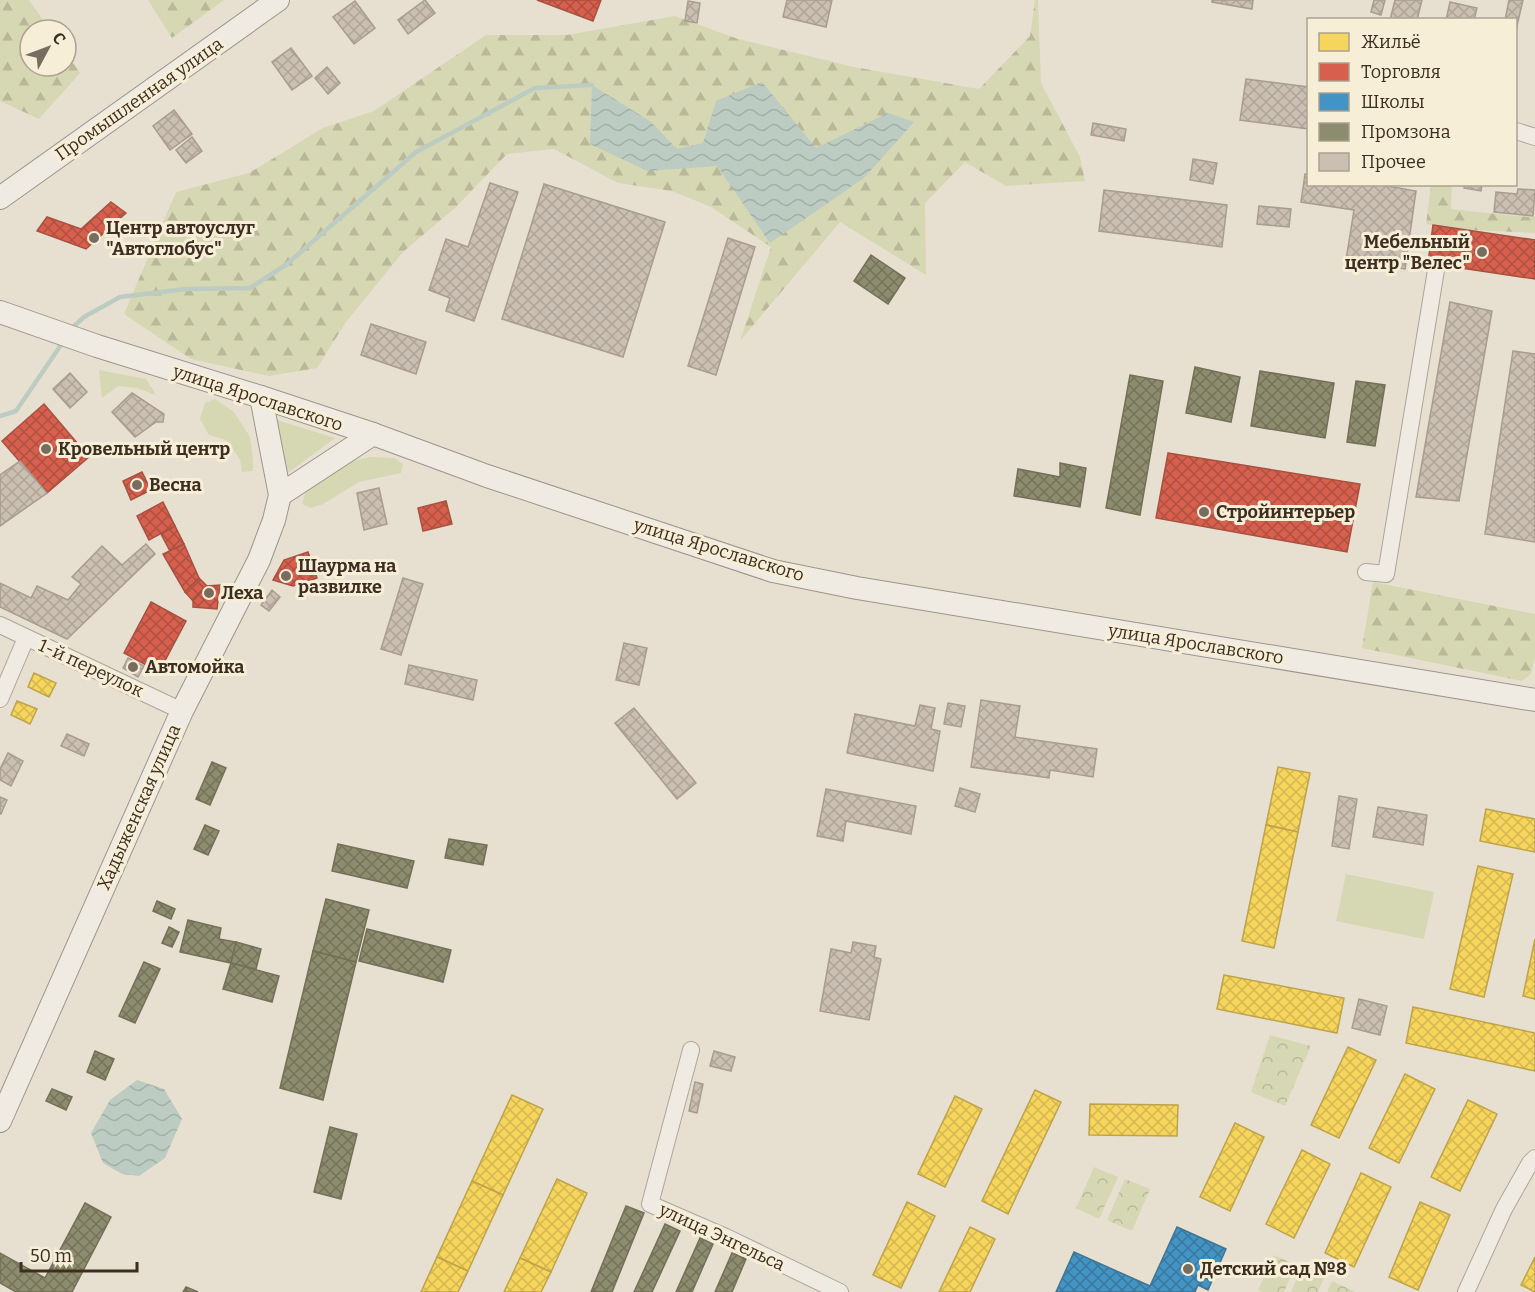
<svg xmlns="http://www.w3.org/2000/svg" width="1535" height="1292" font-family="Bitter,serif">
<defs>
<pattern id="forest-firs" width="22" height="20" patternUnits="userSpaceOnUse" patternTransform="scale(1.5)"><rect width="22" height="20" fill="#d6d7b3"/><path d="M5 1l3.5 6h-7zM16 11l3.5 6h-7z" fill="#b9b99a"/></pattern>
<pattern id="park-crowns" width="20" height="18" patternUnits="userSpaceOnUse" patternTransform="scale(1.5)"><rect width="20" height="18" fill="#d6d7b3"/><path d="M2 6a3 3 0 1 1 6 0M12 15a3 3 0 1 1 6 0" fill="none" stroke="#b9b99a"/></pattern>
<pattern id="water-waves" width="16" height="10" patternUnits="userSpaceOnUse" patternTransform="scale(1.5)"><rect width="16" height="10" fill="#bcccc2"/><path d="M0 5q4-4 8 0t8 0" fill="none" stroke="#a2b0a6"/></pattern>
<pattern id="homes-cross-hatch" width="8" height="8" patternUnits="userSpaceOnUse" patternTransform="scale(1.5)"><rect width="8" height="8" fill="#f6d55c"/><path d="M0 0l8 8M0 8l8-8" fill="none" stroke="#d4b750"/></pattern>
<pattern id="shops-cross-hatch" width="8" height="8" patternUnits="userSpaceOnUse" patternTransform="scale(1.5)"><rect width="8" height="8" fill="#d6604d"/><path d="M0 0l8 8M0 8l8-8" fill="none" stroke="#af5040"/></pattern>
<pattern id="schools-cross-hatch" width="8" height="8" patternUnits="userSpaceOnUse" patternTransform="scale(1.5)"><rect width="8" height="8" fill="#4393c3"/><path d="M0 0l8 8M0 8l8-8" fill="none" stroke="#39789e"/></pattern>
<pattern id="industry-cross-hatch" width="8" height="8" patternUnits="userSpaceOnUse" patternTransform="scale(1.5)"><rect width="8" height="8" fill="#8c8c6e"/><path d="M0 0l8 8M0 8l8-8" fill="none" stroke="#74735a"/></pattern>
<pattern id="building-cross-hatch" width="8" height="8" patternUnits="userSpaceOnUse" patternTransform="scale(1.5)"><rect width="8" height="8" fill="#cbbfb2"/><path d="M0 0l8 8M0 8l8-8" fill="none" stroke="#afa499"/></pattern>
</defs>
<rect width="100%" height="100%" fill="#e7e0d1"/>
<g fill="#d6d7b3">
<polygon points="99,370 146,379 156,395 137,388 118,386 102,398"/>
<polygon points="215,399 234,412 250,437 253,459 253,471 242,472 240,459 226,440 209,435 200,419 205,403"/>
<polygon points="277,420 335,438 289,472 284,469"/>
<polygon points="371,457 394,458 403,464 401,473 359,482 323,504 311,508 302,504 306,491 352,461"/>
<polygon points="1346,874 1434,892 1424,939 1336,921"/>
</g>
<g fill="url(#forest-firs)">
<polygon points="0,0 29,0 50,30 30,30 30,66 66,66 66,53 80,73 39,119 0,101"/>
<polygon points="148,0 224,0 172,38"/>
<polygon points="1035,0 1038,0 1041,83 1080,157 1085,181 1006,186 965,162 925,203 926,275 840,222 740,341 771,247 711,207 672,191 618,183 554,149 507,154 455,208 403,252 346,322 317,368 269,376 191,359 124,314 176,192 249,173 323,128 374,111 486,35 567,35 675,16 738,39 854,67 979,89 1030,36"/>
<polygon points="1431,185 1452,185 1451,209 1515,216 1535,217 1535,233 1453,229 1426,224"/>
<polygon points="1373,582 1535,614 1535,658 1531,674 1522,681 1362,648"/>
</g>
<g fill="url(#park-crowns)">
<polygon points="1270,1035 1311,1046 1285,1106 1251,1092"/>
<polygon points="1094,1167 1118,1177 1099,1219 1076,1208"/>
<polygon points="1125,1179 1150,1189 1132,1231 1107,1220"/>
<polygon points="1274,1255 1296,1265 1284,1292 1262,1292 1258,1290"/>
<polygon points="1301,1268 1324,1278 1318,1292 1291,1292"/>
<polygon points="1332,1281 1354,1291 1354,1292 1327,1292"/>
</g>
<g fill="url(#water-waves)">
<polygon points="762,82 816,148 888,113 914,122 864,178 770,243 717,166 647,171 590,144 592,85 651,122 677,149 703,143 716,101"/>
<polygon points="137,1080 164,1089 182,1119 165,1158 139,1176 122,1174 103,1163 91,1133 110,1100"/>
</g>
<g fill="url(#homes-cross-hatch)" stroke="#bea34a" stroke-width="1.5">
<polygon points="34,673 56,683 49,697 28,687"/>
<polygon points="17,701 37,709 30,724 11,715"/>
<polygon points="1278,767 1310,773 1298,832 1266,825"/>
<polygon points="1486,809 1535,819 1535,852 1480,841"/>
<polygon points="1266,825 1298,832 1274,948 1242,941"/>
<polygon points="1478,866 1513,874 1484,997 1450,989"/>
<polygon points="1535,939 1535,999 1523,996"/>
<polygon points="1224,975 1344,998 1337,1033 1217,1009"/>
<polygon points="1413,1007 1535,1033 1535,1071 1406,1043"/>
<polygon points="1348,1047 1376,1060 1339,1138 1311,1125"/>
<polygon points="1405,1074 1435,1089 1399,1163 1369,1148"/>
<polygon points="1035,1090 1061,1102 1008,1214 982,1201"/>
<polygon points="512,1095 543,1109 503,1195 472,1181"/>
<polygon points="955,1096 982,1109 945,1187 918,1174"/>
<polygon points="1468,1100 1497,1114 1460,1191 1431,1177"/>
<polygon points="1090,1104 1178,1105 1177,1136 1089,1135"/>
<polygon points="1235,1123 1264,1137 1230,1211 1200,1197"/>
<polygon points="1302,1150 1330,1164 1294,1238 1266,1224"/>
<polygon points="1361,1173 1391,1187 1354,1267 1325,1253"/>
<polygon points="557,1179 587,1193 551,1272 520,1258"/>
<polygon points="472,1181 503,1195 468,1271 437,1257"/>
<polygon points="907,1202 935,1216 901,1288 873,1275"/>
<polygon points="1420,1202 1450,1215 1418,1290 1389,1277"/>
<polygon points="970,1227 995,1239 970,1292 939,1292"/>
<polygon points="437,1257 468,1271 458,1292 421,1292"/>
<polygon points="1535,1257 1535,1292 1521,1285"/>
<polygon points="520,1258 551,1272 541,1292 504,1292"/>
</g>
<g fill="url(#shops-cross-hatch)" stroke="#a85140" stroke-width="1.5">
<polygon points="537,0 601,0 593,21"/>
<polygon points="111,202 126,213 86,249 37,231 47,217 81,229"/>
<polygon points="1433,225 1535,240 1535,279 1428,263"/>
<polygon points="44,404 89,457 47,493 2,441"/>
<polygon points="1168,453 1360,484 1347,552 1156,518"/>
<polygon points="142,472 151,490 131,500 123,481"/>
<polygon points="446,501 452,524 423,531 418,508"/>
<polygon points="163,502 175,526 149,540 137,516"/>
<polygon points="175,526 184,544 170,551 161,534"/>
<polygon points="184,544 199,578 185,592 163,554"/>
<polygon points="308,552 317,578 293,586 273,580 284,560"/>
<polygon points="199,578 207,586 193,601 185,592"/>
<polygon points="220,585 217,609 193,607 193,601 207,586"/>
<polygon points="151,602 186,621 159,672 124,653"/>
</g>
<polygon fill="url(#schools-cross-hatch)" stroke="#417592" stroke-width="1.5" points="1177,1227 1226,1249 1208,1290 1198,1285 1195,1292 1056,1292 1074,1252 1150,1286"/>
<g fill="url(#industry-cross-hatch)" stroke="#747057" stroke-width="1.5">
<polygon points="871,255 905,278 888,304 854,281"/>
<polygon points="1195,367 1240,377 1231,422 1186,413"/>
<polygon points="1260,371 1334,383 1325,438 1251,426"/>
<polygon points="1130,375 1163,381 1140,515 1106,508"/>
<polygon points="1356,381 1385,385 1375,446 1347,442"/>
<polygon points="1060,463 1086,468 1080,507 1014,496 1018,469 1060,477"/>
<polygon points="212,762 226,768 210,805 196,799"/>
<polygon points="205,825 219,831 208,855 194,849"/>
<polygon points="449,839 487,845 483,865 445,858"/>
<polygon points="338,844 414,861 407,888 332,871"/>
<polygon points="326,899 369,910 356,962 313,951"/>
<polygon points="157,901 175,909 171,919 153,911"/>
<polygon points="188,920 221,928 219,939 236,942 231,963 180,952"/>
<polygon points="169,927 179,932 172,947 162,943"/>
<polygon points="367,929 451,950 443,982 359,961"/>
<polygon points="236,942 261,949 256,969 231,963"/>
<polygon points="313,951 356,962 323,1100 280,1088"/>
<polygon points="144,962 160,969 135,1023 119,1016"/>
<polygon points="231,963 279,976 272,1002 223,989"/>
<polygon points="95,1051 114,1059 105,1080 87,1072"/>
<polygon points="52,1089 72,1097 66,1110 46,1101"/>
<polygon points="330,1127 357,1134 341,1199 314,1192"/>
<polygon points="85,1203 111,1217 72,1292 16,1292 0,1283 0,1253 45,1278"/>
<polygon points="626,1206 644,1213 612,1292 591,1292"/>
<polygon points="665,1224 680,1231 652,1292 634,1292"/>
<polygon points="700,1238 713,1244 692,1292 676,1292"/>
<polygon points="732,1253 746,1259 732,1292 715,1292"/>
<polygon points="186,1287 198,1292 183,1292"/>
</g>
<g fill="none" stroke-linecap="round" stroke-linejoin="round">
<g stroke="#bcccc2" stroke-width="4.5">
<polyline points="72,328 84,317 120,297 187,289 250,288 287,264 416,152 535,88 592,85"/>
<polyline points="0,416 16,411 63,342"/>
</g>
</g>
<g fill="url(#building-cross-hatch)" stroke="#a89c90" stroke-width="1.5">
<polygon points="425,0 435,13 408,34 398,20"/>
<polygon points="787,0 832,0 826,27 783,17"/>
<polygon points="1212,0 1253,0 1252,9 1212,2"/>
<polygon points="1374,0 1385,0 1381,15 1371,12"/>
<polygon points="1395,0 1422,0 1417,20 1390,20"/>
<polygon points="1509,0 1523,0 1516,30 1516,20 1505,20"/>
<polygon points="355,1 375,28 354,44 333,17"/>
<polygon points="688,1 700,3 697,23 685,21"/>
<polygon points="1450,2 1477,8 1474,20 1446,20"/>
<polygon points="291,48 312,76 292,90 272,62"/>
<polygon points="327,67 340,83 328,94 315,78"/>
<polygon points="1246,79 1308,87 1308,129 1240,120"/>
<polygon points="174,110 192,134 170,150 153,126"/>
<polygon points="1093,123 1126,129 1124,141 1091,135"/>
<polygon points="192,137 202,151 186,163 176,150"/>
<polygon points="1193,159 1217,163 1213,184 1190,180"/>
<polygon points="1305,174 1308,174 1308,184 1376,184 1416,191 1405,269 1346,260 1354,210 1301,202"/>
<polygon points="490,183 518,192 474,321 446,311 450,298 429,290 446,239 468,247"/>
<polygon points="544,184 665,222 623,357 502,319"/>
<polygon points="1465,184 1482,184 1481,191 1464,188"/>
<polygon points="1518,189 1535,190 1533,216 1494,212 1496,192 1517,194"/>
<polygon points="1104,190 1227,205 1222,247 1099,231"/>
<polygon points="1259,206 1291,209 1289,227 1257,224"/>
<polygon points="728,238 755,247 716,375 688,366"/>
<polygon points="1450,302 1492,311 1459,501 1416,497"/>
<polygon points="371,324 426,342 416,374 361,355"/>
<polygon points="1513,351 1535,354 1535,542 1485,534"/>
<polygon points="70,373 87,392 70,408 53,389"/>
<polygon points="132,393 164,414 163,422 156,422 135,437 112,412"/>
<polygon points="20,461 47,493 0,526 0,475"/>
<polygon points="379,488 387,524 364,530 357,493"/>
<polygon points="146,544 155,554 67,639 0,607 0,583 31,598 37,586 68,600 81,584 72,577 102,546 122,565"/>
<polygon points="403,578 423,584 401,655 381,649"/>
<polygon points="272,590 280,597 269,611 261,605"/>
<polygon points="624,643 647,648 639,685 616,680"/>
<polygon points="128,658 144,666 138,677 123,668"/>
<polygon points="409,665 477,680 473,700 405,684"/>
<polygon points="981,700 1020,706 1015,737 1097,749 1093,777 1050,770 1049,778 971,767"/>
<polygon points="948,703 965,706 961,727 944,724"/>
<polygon points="920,705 935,708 931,729 940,731 933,771 847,753 855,714 915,726"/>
<polygon points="634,708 696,783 677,799 615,723"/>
<polygon points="67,734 89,744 84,756 61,746"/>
<polygon points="8,753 23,761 11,786 0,780 0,769"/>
<polygon points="960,788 980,794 975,812 955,806"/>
<polygon points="826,789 916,806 911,834 846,821 843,841 817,836"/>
<polygon points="1339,796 1357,799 1349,849 1332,846"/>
<polygon points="0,797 7,800 1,814 0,814"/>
<polygon points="1378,807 1427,815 1423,845 1373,837"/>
<polygon points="853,942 876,946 874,957 881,959 869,1020 820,1011 831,949 851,953"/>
<polygon points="1359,999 1387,1006 1380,1035 1352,1028"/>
<polygon points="714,1051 735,1057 731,1071 710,1066"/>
<polygon points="695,1082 703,1084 697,1113 689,1111"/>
</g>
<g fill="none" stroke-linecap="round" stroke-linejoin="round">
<g stroke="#ada599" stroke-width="18">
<g id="street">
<polyline points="1516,131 1535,137"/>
<polyline points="1366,572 1386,574 1437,264"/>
<polyline points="0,625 182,711"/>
<polyline points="0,699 26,638"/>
<polyline points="691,1050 650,1204 726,1237 840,1292"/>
<polyline points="1466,1292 1504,1209 1530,1163 1535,1158"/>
</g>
</g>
<g stroke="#9c958a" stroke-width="24">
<g id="secondary">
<polyline points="0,198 278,0"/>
<polyline points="0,312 97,346 261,397 373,434 487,476 773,571 857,588 1535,700"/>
<polyline points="280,495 373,434"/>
<polyline points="0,1121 182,711 259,560 274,520 280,495 261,397"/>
</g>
</g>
<use href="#street" stroke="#efebe3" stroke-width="16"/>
<use href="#secondary" stroke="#efebe3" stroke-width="22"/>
</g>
<g fill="#786c5e" stroke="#f7eed8" stroke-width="2">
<circle cx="94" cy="238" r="6"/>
<circle cx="1482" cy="252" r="6"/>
<circle cx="46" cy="449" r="6"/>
<circle cx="137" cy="485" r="6"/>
<circle cx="1204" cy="512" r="6"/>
<circle cx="286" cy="576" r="6"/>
<circle cx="209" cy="593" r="6"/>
<circle cx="133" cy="667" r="6"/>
<circle cx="1188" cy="1269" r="6"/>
</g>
<g text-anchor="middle" stroke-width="6" stroke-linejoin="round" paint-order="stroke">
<g font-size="18" fill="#3d2e20" stroke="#f7eed8">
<text transform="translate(139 99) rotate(-35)" y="6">Промышленная улица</text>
<text transform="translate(258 398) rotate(18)" y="6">улица Ярославского</text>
<text transform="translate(719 550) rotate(17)" y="6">улица Ярославского</text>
<text transform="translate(1196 644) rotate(9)" y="6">улица Ярославского</text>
<text transform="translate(91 668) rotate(25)" y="6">1-й переулок</text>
<text transform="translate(139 807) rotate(-66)" y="6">Хадыженская улица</text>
<text transform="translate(722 1237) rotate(25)" y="6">улица Энгельса</text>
</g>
<g font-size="18" font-weight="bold" fill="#3d2e20" stroke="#f7eed8" text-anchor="start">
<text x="106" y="234">Центр автоуслуг<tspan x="106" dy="21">"Автоглобус"</tspan></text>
<text x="1470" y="248" text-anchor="end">Мебельный<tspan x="1470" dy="21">центр "Велес"</tspan></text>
<text x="58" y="455">Кровельный центр</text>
<text x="149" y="491">Весна</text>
<text x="1216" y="518">Стройинтерьер</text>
<text x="298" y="572">Шаурма на<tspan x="298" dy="21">развилке</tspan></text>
<text x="221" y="599">Леха</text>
<text x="145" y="673">Автомойка</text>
<text x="1200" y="1275">Детский сад №8</text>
</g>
</g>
<rect x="1307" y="18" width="210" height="168" fill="#f7eed8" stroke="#ada18e" stroke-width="1.5"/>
<rect x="1319" y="33" width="30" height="18" fill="#f6d55c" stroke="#ada18e" stroke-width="1.5"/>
<text x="1361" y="48" font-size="18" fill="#3d2e20">Жильё</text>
<rect x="1319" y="63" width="30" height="18" fill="#d6604d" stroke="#ada18e" stroke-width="1.5"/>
<text x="1361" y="78" font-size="18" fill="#3d2e20">Торговля</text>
<rect x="1319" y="93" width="30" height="18" fill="#4393c3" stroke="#ada18e" stroke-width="1.5"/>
<text x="1361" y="108" font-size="18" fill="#3d2e20">Школы</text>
<rect x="1319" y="123" width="30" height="18" fill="#8c8c6e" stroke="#ada18e" stroke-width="1.5"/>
<text x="1361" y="138" font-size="18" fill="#3d2e20">Промзона</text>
<rect x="1319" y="153" width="30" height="18" fill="#cbbfb2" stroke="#ada18e" stroke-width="1.5"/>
<text x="1361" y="168" font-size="18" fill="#3d2e20">Прочее</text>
<g transform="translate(48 48) rotate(49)"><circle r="28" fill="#f7eed8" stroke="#ada18e" stroke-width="1.5"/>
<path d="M0-4.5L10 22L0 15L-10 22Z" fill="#786c5e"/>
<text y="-9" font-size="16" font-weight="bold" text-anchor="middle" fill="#3d2e20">С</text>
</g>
<path d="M21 1262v9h116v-9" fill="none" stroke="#3d2e20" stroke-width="3"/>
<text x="30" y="1262" font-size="18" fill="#3d2e20" stroke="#f7eed8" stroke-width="4.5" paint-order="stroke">50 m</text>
</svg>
